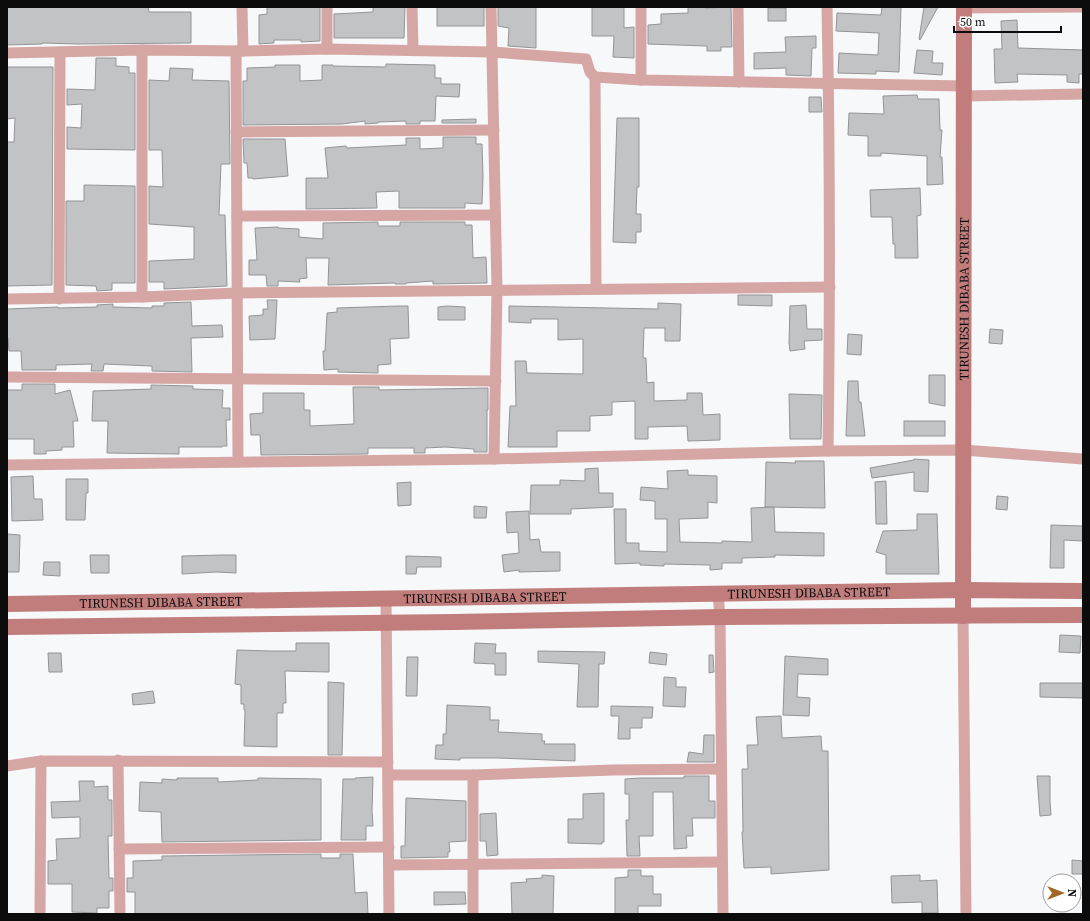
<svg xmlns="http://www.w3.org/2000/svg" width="1090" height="921" font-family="'Source Serif 4',serif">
<rect width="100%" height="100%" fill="#f7f8fa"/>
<g fill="#c2c3c5" stroke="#949496">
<polygon points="7,7 148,7 149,12 191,12 191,43 78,44 42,43 42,44 7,45"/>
<polygon points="267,7 320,7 320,41 301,42 301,40 274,40 274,43 259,44 259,15 267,14"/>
<polygon points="373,7 405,7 404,38 334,38 334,14 373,12"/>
<rect x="437" y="7" width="47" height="19"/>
<polygon points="498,7 536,7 536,48 508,46 509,28 498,26"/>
<polygon points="592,7 624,7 624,28 634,27 634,58 613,57 614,36 592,36"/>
<polygon points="688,7 705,7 705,8 731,7 732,47 721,47 721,51 707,51 707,46 648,44 648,25 661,24 661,14 688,13"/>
<polygon points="882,7 901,7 899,72 876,71 876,74 838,73 839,53 878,55 879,33 836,31 837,13 881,15"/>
<polygon points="924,7 938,7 920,40 919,39"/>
<rect x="768" y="8" width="18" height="13"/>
<polygon points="1017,20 1018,48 1083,50 1083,74 1079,74 1079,83 1067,82 1067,75 1017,74 1018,82 995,83 994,49 1002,49 1001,21"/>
<polygon points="816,36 816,48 812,48 811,76 786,75 786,68 754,69 754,53 786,52 785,37"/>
<polygon points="917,50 933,51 932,63 943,63 942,75 914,73"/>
<polygon points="96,58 116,58 116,66 129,67 129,73 135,73 135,150 67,149 67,127 81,128 82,104 67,105 67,89 95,90"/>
<polygon points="386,64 435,65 435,78 441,78 441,84 460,84 459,97 436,96 435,121 420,121 420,124 406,124 406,121 378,122 378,123 365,124 365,121 342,124 243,125 243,81 247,81 247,68 275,67 275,65 300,65 300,81 322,80 322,65 333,65 333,66 386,67"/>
<polygon points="7,67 53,67 52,285 7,286 7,142 14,142 15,118 7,119"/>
<polygon points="170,68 193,69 192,80 229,81 230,164 221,164 219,215 225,215 227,286 164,289 164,282 149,282 149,261 194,259 194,227 149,224 149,186 163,187 162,150 149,150 149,80 169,81"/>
<polygon points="917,95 918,99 939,99 940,130 942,130 940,157 942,157 943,184 927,185 927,156 881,153 881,156 868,156 868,136 848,135 849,113 884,114 883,96"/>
<polygon points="809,97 821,97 822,112 809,112"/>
<polygon points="617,118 639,118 639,187 637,187 636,214 641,214 641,232 636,232 636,243 613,242"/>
<polygon points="476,119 476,123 442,123 442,120"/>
<polygon points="443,137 476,137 476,144 482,144 483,177 482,204 465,203 465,208 399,208 399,191 376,192 377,208 306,209 306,178 328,178 325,148 346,146 347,148 406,145 406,138 420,138 420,149 443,148"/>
<polygon points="243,139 285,139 288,176 253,179 253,178 248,178 247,163 244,163"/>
<polygon points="84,185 135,186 135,283 112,283 112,290 97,291 96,286 66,285 66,201 84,201"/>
<polygon points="920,188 921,215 917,216 918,258 895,258 895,244 893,244 892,217 871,217 870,190"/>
<polygon points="378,222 378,226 400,226 400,222 465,222 465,225 472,225 473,258 486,257 487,283 433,284 433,281 406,283 406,284 395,284 395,283 328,285 329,258 306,258 307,278 299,279 300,282 278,281 278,286 267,286 266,275 249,275 249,260 257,260 255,228 278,227 278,228 299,229 299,237 323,239 323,223"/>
<polygon points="738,295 772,295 772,306 738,305"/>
<polygon points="267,300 277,300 275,339 250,340 249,316 263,315 263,309 268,309"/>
<polygon points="191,302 192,326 222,325 223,337 191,338 192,372 152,371 152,366 104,364 103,371 91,371 92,364 56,365 56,370 22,370 21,351 9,351 8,338 7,338 7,309 58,307 58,308 97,307 97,305 113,304 113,307 152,308 152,306 164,306 164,303"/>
<polygon points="658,303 681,304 680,341 665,341 665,328 644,328 643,358 646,358 647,383 654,382 654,401 687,400 687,393 702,393 703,415 720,414 720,440 688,441 687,426 648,427 648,439 635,439 635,401 612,402 612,415 590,416 590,431 557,431 557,447 508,447 510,406 516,406 515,361 526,361 527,373 583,374 583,339 558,340 558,319 531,319 531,323 509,322 509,306 658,309"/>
<polygon points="806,305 807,329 822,329 822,340 804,341 805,349 790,351 789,343 790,306"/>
<polygon points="397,306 408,306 409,338 390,339 391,364 378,365 378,373 338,372 338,369 324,370 323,351 325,351 327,313 337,312 337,308"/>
<polygon points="447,306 465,307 465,320 438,320 438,307"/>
<polygon points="990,329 1003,330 1002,344 989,343"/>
<polygon points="848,334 862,335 861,355 847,354"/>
<polygon points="929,375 945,375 945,406 929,403"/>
<polygon points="848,381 858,381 859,402 861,402 865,436 846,436"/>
<polygon points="22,384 55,384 55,394 70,390 78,421 73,421 74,447 62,447 62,450 46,451 46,454 34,454 34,439 7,439 7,390 22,390"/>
<polygon points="151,385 193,386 193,389 223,390 222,408 230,408 230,420 226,420 227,446 222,446 222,447 179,447 179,454 107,453 108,421 92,421 93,391 151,389"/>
<polygon points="353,387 379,387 379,390 488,388 488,410 487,410 487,452 474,452 474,449 445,447 425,448 425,453 414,453 414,448 368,448 368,454 261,455 260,435 251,435 250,414 263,413 263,393 304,393 304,410 310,410 310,426 354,424"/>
<polygon points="789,394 822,395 821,439 790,439"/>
<rect x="904" y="421" width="41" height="15"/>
<polygon points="914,459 929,460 928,492 914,491 914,472 872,478 870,468 914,460"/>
<polygon points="795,461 824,461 825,508 765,507 766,462 796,463"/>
<polygon points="598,468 599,493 613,493 613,507 571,509 571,514 530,514 531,485 560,485 560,480 585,481 585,469"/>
<polygon points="688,470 688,475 717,476 717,503 708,502 708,518 679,519 680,542 722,543 722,541 752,542 751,508 774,507 775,532 824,533 824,556 775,555 775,557 742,558 742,563 722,563 722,569 710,570 710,565 664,564 664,566 640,565 640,563 615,564 614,509 626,509 626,543 639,543 639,551 667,552 667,519 655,519 655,501 640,500 641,487 668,489 667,471"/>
<polygon points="33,476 34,499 42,499 43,520 12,521 11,477"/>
<polygon points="66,479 88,479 88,493 86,493 85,520 66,520"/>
<polygon points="886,481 887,524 876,524 875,482"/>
<polygon points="411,482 411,505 398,506 397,483"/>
<polygon points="997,496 1008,497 1007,510 996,509"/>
<polygon points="474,506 487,507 486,518 474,518"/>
<polygon points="529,511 530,540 539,539 541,552 560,552 560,571 519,572 519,570 504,572 502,555 519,553 518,532 507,533 506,512"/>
<polygon points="917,514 937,514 939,574 886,574 886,555 876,552 883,531 917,530"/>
<polygon points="1051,525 1083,526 1083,541 1064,540 1064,568 1050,568"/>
<polygon points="7,534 20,535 19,572 7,572"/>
<polygon points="90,555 109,555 109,573 91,573"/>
<polygon points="222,555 236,555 236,573 216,572 182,574 182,556"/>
<polygon points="406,556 441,557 441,567 417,567 416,574 406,574"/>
<polygon points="44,562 60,562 60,576 43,575"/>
<polygon points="1060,635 1081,636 1080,653 1059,652"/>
<polygon points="296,643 329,643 329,672 285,671 286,703 283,703 283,713 277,713 277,747 244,746 245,710 244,710 244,704 241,704 241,685 235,684 237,650 271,651 296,651"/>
<polygon points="475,643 496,644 495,653 506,653 506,675 495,675 495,664 474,663"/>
<polygon points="538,651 605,652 604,664 599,664 598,707 577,707 579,664 538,662"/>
<polygon points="650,652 667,654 666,665 649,663"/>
<polygon points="48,653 61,653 62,672 49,672"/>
<polygon points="709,655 713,655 714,672 709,673"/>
<polygon points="785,656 828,659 828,675 798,674 797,697 810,698 809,716 783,715"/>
<polygon points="407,657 418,657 417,696 406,696"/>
<polygon points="664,677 676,678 676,687 686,687 685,707 663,706"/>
<polygon points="328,682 344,683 342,755 328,755"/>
<polygon points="1040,683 1083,683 1083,698 1040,697"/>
<polygon points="153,691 155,703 133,705 132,694"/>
<polygon points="447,705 490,707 490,720 499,720 498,732 542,734 542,741 545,741 544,744 575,744 575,761 498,758 460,758 460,760 435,759 436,745 443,745 443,734 446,734"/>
<polygon points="611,706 653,707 652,718 642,718 642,728 630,728 630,739 618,739 619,716 611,716"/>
<polygon points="781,716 782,738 821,736 822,751 828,751 829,870 771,874 771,867 744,868 742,832 743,832 742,769 748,769 747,745 758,745 756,717"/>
<polygon points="704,735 714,735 714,762 687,762 689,752 703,754"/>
<polygon points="684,776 709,776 709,801 715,801 715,818 692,818 693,836 686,836 687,848 674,849 673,792 653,792 653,836 639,836 640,856 627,856 626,820 629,820 629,794 625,794 625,779 640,778 684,778"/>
<polygon points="1037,776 1050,776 1050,801 1051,815 1040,816"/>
<polygon points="373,777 372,811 373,826 366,826 366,840 341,840 343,779 355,779 355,778"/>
<polygon points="177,778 218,778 218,782 258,780 258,778 321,779 321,840 162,842 161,812 139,811 140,782 162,783 162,779 177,780"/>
<polygon points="79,781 94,781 94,787 108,786 108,800 112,800 112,836 108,836 109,878 113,878 113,891 109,891 109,908 97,908 97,913 72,912 72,884 48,884 48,861 57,860 56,839 80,838 80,817 52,818 51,802 80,801"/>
<polygon points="604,793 604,842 602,842 602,844 568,843 568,819 583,819 583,794"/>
<polygon points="406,798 466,801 466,841 449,842 450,852 448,852 448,857 401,858 401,846 405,846"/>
<polygon points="496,813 498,855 487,856 486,841 480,841 480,814"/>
<polygon points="321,854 321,858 340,858 340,854 353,854 355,893 367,892 368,914 135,914 135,892 127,892 127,878 133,878 133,861 162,860 162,856"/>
<polygon points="1072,860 1083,861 1083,874 1072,874"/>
<polygon points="628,870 641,870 641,876 653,876 653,894 661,894 661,906 638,906 638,914 615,914 615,878 628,877"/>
<polygon points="542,875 554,876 553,914 512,914 511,883 527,882 526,879 542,878"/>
<polygon points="920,875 920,881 937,880 938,913 922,913 922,902 892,903 891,876"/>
<polygon points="434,892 465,892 466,904 434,905"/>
</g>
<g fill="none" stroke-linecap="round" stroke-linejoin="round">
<g stroke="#d5a6a4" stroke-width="11">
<polyline points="242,7 243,51"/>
<polyline points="327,7 327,49"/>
<polyline points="412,7 413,50"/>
<polyline points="491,7 497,290 494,459"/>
<polyline points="641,7 641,80"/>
<polyline points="738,7 739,82"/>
<path d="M827,7C830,155 830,303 828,451"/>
<polyline points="964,8 1083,7"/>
<polyline points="236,51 238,462"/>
<polyline points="7,53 142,50 243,51 327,49 492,52 586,59 590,72 595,77 641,80 964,86"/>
<polyline points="595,77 596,288"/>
<polyline points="964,96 1083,94"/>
<polyline points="236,132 494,130"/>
<polyline points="237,216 495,215"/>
<polyline points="142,297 142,50"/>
<polyline points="7,299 142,297 237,293 830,287"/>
<polyline points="59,299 60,52"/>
<polyline points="7,377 496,381"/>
<polyline points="7,465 494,459 828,451 963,450 1083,459"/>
<polyline points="718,593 720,617 723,914"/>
<polyline points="386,598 389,914"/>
<polyline points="963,616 966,914"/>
<polyline points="118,760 120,914"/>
<polyline points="7,766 41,761 388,762"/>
<polyline points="388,775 473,775 613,770 721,769"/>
<polyline points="473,775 473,914"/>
<polyline points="119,849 389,847"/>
<polyline points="389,865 722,862"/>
<polyline points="40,914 41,761"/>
</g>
<g stroke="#c07d7b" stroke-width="16">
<path id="s1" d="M7,604L963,590L1083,591"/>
<path id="s2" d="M963,616L964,7"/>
<polyline points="7,627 454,622 720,617 1083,615"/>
</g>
</g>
<g text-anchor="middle" stroke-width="4" stroke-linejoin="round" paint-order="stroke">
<g font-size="13" fill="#0c0c0d" stroke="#fff">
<text dy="5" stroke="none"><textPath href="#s2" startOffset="317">TIRUNESH DIBABA STREET</textPath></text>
<text dy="5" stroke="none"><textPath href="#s1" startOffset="802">TIRUNESH DIBABA STREET</textPath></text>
<text dy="5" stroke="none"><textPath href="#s1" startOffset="478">TIRUNESH DIBABA STREET</textPath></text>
<text dy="5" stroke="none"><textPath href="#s1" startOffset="154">TIRUNESH DIBABA STREET</textPath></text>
</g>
</g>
<rect width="1090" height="921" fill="none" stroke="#0c0c0d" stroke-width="16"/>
<g transform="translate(1062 893) rotate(90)"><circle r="19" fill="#ffffff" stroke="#9e9e9e"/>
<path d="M0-3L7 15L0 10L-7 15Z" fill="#a16726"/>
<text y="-6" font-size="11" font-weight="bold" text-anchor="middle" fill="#0c0c0d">N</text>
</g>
<path d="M954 26v6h107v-6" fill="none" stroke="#0c0c0d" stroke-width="2"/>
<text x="960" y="26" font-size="12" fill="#0c0c0d" stroke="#ffffff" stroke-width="3" paint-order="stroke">50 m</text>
</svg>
